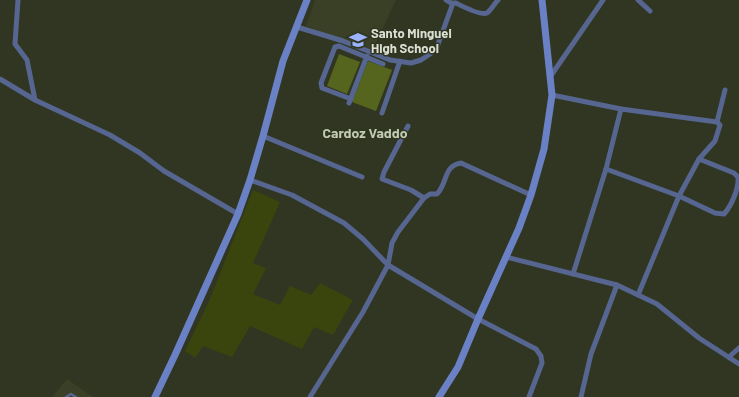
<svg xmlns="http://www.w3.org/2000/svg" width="739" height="397" font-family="Barlow,sans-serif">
<rect width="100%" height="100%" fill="#303622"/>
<g fill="#394025">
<polygon points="315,0 396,0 371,53 306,26"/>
<polygon points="67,379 93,397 52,397"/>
</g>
<polygon fill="#3a450d" points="253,190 280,202 253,263 266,268 253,294 280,305 290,286 311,295 320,283 353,300 333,335 314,327 302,349 250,326 232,357 203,346 195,358 185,351 210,299"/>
<g fill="#56651e">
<polygon points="339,54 360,62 347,94 327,86"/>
<polygon points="368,61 392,70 376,111 352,102"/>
</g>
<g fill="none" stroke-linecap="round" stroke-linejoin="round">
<polyline stroke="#576691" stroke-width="2.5" points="66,397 71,394 76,397"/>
<g stroke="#576691" stroke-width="5">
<polyline points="18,0 15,44 27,60 35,100"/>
<polyline points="446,0 453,4"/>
<polyline points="638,0 650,11"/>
<path d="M297,27L343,41L390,60L411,63L421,60L430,54L437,47L453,3H456C462,6 480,16 487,13C491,10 494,4 498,0"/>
<polyline points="550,77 603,0"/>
<polyline points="0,79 35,100 110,135 140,153 164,171 238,214"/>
<polyline points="552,95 621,109 717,122 725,90"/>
<polyline points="351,99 322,88 321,83 335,47 339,46 383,64"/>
<polyline points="349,103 367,56"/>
<polyline points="382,113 400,61"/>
<polyline points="408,126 384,172 382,179 411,190 424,198"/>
<polyline points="263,136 362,177"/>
<path d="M606,169L679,196L715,213L724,214C732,205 739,188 738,177L734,173L699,159"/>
<polyline points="250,180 292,195 344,223 363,239 388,265"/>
<polyline points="506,257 617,285 657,304 699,338 739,364"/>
<path d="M388,265L392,243L398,232L424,198L430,194H437C448,183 443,166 461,163L531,195"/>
<polyline points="573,274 606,169 621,109"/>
<polyline points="638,295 679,196 699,159 715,141 720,125 717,122"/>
<polyline points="729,357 739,348"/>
<polyline points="310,397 363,312 388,265 478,319 536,349 541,356 542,363 529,397"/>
<polyline points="581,397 591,354 617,285"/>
</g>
<g stroke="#6b81c6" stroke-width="7">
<polyline points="155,397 175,355 238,214 250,180 263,136 283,61 307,0"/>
<polyline points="439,397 458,367 478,319 519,228 531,195 544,149 552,95 542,0"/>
</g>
</g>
<defs>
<g id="school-bare" transform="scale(1.38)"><path d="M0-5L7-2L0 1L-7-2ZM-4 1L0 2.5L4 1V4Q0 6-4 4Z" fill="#9cb4fd" stroke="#303622" stroke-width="2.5" paint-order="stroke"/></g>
</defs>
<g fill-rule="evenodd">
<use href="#school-bare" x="358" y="40"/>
</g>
<g text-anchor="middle" stroke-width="3" stroke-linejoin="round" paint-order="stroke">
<g font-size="13" font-weight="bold" fill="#dce0d4" stroke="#303622" text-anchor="start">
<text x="371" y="38">Santo Minguel<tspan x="371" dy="15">High School</tspan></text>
</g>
<g font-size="14" font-weight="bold" fill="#c4cbb3" stroke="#303622">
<text x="365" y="138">Cardoz Vaddo</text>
</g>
</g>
</svg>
